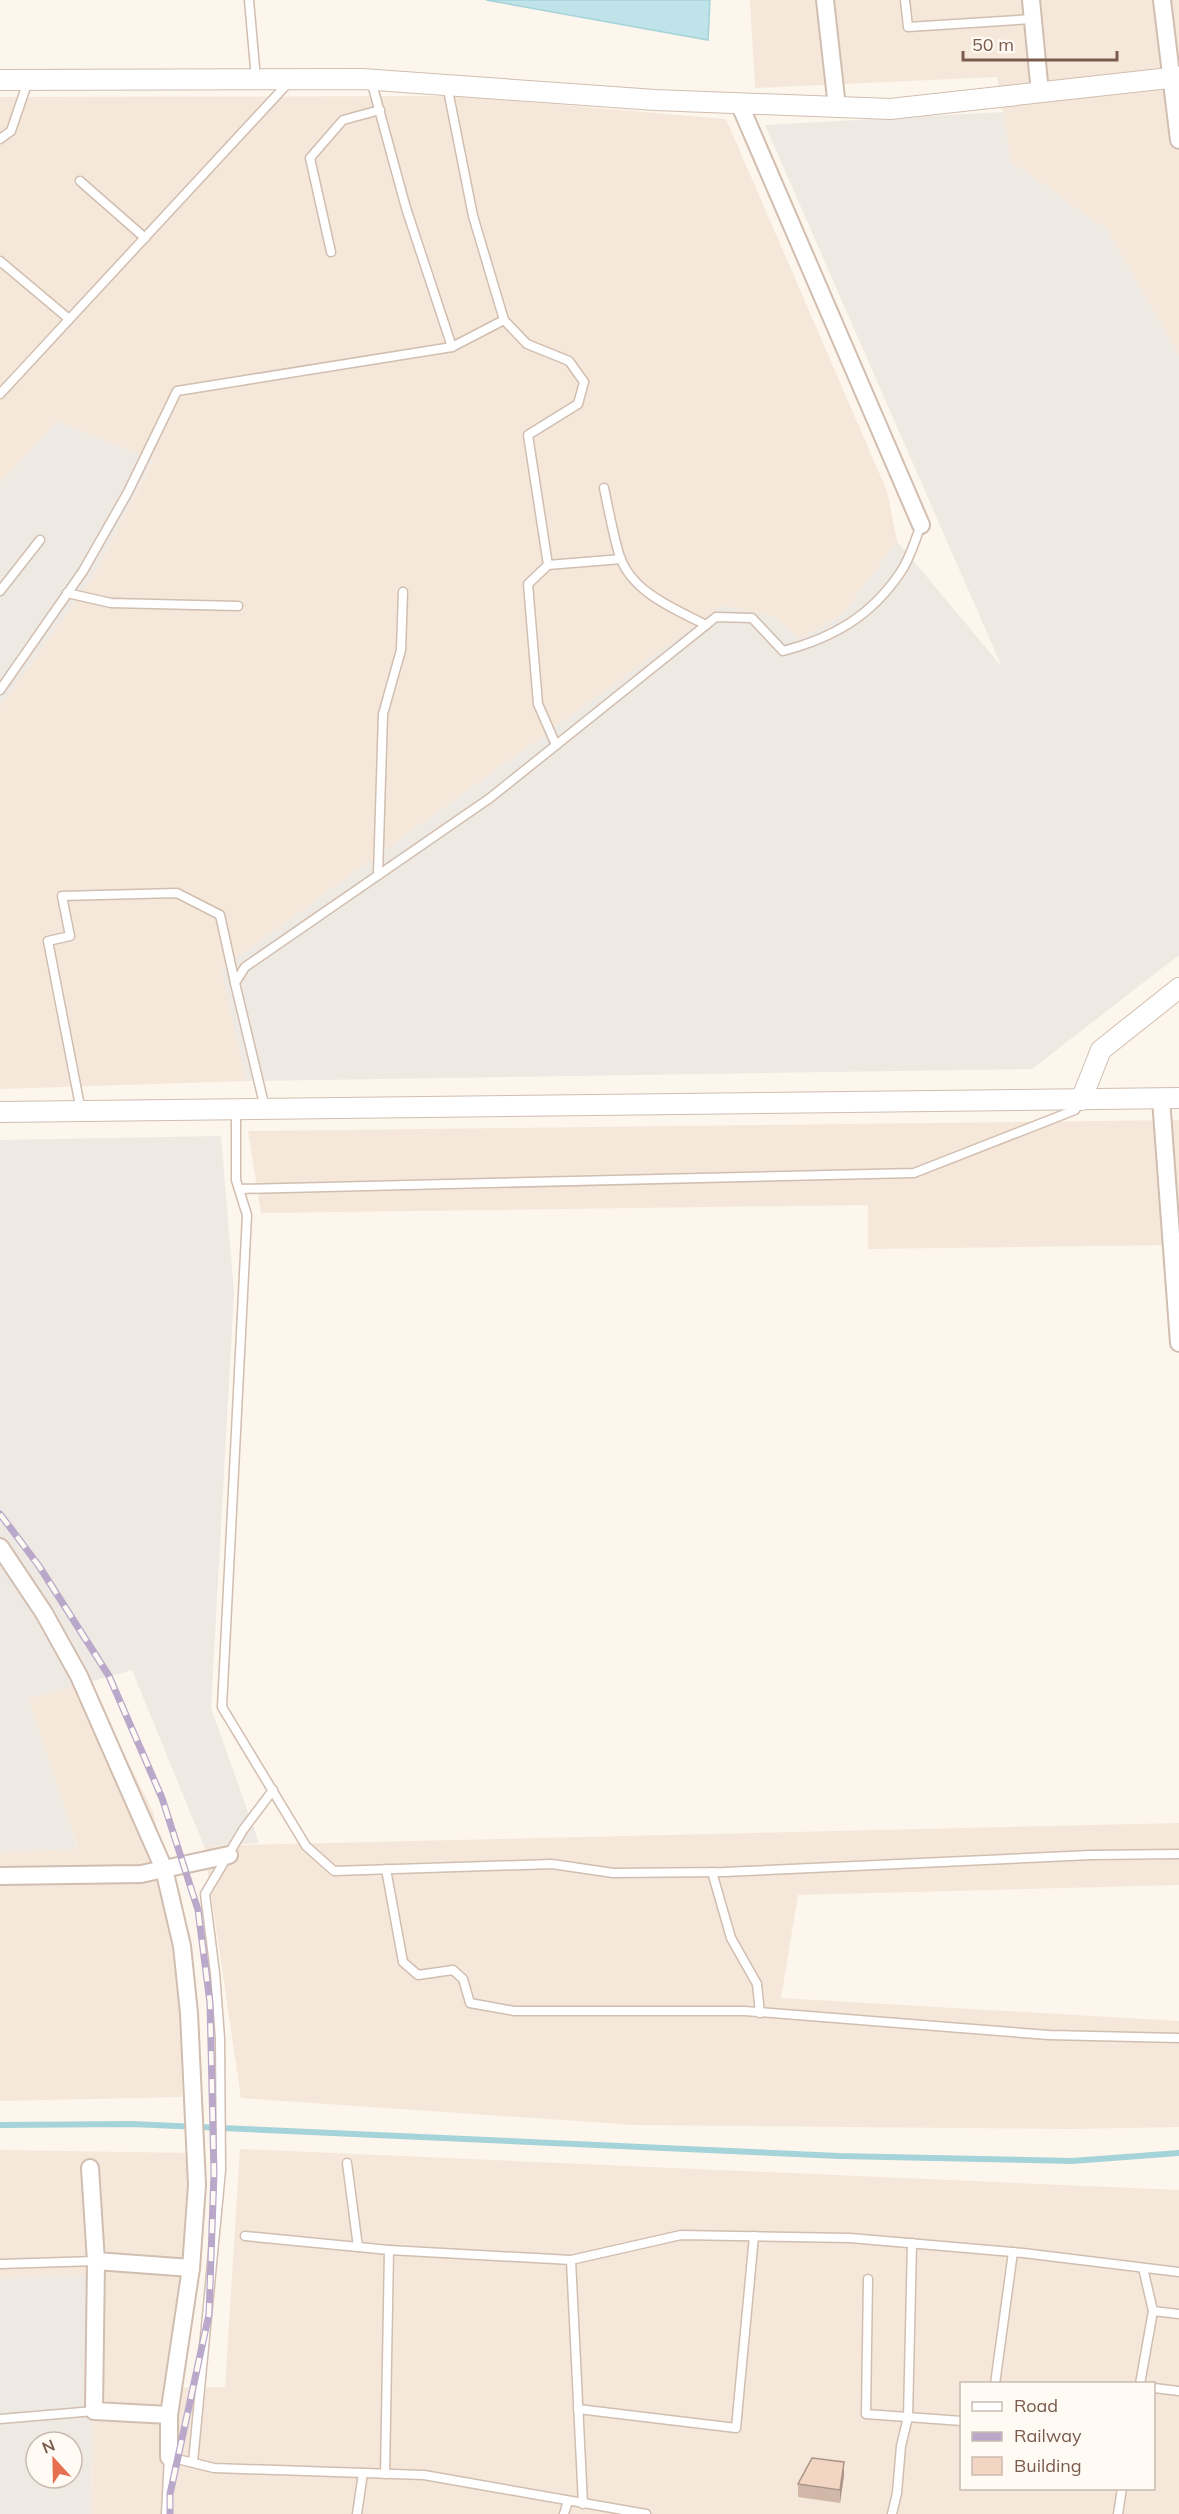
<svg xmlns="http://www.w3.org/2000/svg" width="1179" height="2514" font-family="Mulish,sans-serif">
<rect width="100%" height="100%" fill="#fdf6ec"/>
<g fill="#f5e8da" fill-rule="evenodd">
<polygon points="750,0 1179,0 1179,355 1107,230 1011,161 997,77 755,88"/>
<polygon points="458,96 726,119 887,491 897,541 842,615 800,638 773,617 222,969 246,1081 0,1089 0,707 93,577 153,461 57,421 0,483 0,97"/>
<polygon points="1179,1120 1179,1245 868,1249 868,1205 261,1213 248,1131"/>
<polygon points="88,1681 153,1812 179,1920 182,2097 0,2101 0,1852 78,1848 27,1699"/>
<polygon points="1179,1823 1179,1885 798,1895 781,1998 1179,2021 1179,2127 1072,2129 634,2125 241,2098 204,1846"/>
<path d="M240,2149L1179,2190V2514H91L94,2274L0,2278V2150L195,2153L172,2388L225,2387ZM962,2384H1154V2488H962Z"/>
</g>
<g fill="#efe9e4" fill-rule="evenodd">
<polygon points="1003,112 1011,161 1107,230 1179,355 1179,955 1032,1069 246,1081 221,969 723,605 773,617 800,638 842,615 897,541 1002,667 765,125"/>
<polygon points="57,421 153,460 93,577 0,707 0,483"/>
<polygon points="221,1136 234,1292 211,1708 259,1843 204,1846 132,1670 28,1699 78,1849 0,1852 0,1140"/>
<path d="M94,2274L91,2514H0V2278ZM36,2442H72V2478H36Z"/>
</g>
<polygon fill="#bfe3e8" stroke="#a5d3da" stroke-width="1.5" points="486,0 710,0 708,40"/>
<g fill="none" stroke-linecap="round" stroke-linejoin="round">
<polyline stroke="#a5d3da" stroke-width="6" points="0,2125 132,2124 839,2156 1072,2161 1179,2153"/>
<g stroke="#d1beb0" stroke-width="11">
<g id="service">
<polyline points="249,0 256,79"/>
<polyline points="905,0 908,27 1032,19"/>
<polyline points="447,85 473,216 504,320 527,344 569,361 584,382 578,404 528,435 548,565 621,559"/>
<polyline points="0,139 11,131 28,81"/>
<polyline points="80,181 145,238"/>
<polyline points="331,252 310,158 343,120 380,110"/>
<polyline points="0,261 69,319"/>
<polyline points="452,347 504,320"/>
<polyline points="0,394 289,82"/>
<path d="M604,488C609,511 613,535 620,557C633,593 675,609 706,625"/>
<polyline points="548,565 528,584 538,704 556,745"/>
<polyline points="0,591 40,540"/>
<polyline points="67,593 111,603 238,606"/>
<polyline points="0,690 83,571 128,492 177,391 452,347 406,208 371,80"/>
<polyline points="378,875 383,714 401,650 403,592"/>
<path d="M265,1108L235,983L245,967L490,798L716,617L752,618L783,651C833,638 871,616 900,573C910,559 915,540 921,525"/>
<polyline points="236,1109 236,1180 247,1215 222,1707 306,1846 334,1871 552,1864 613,1873 724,1872 1091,1855 1179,1854"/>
<polyline points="81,1111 48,941 70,936 62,896 177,893 220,915 235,983"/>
<polyline points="239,1189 914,1173 1075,1110 1081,1100"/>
<polyline points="386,1869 403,1962 418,1975 453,1970 463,1979 470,2003 514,2011 745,2011 1049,2035 1179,2038"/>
<polyline points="712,1872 731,1938 757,1984 760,2013"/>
<polyline points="347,2163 358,2247"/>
<polyline points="245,2236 389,2250 385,2474"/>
<polyline points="389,2250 571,2260"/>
<polyline points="0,2264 96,2261"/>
<polyline points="1143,2268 1153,2311"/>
<polyline points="868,2279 866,2414 962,2421"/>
<polyline points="995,2384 1013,2252"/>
<polyline points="1140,2384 1153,2311 1179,2314"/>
<polyline points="1154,2388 1179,2391"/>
<polyline points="578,2409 736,2428 754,2236"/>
<polyline points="0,2419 94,2411"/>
<polyline points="193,2462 221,2170 220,2038 215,1973 205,1894 243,1830 273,1790"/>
<polyline points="583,2504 571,2260 681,2235 850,2238 1023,2253 1179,2272"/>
<polyline points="166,2514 169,2457 214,2468 424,2475 646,2514"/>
<polyline points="357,2514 363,2473"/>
<polyline points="564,2514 568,2501"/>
<polyline points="892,2514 897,2493 901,2446 908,2417 912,2243"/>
<polyline points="1118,2514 1122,2488"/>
</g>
</g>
<g stroke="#d1beb0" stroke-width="20">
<g id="minor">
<polyline points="825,0 837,107"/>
<polyline points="1031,0 1040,93"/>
<polyline points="1162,0 1179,140"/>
<polyline points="739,103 921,525"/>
<polyline points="1161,1099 1179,1343"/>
<polyline points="0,1547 44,1613 79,1676 164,1869 182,1946 189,2013 197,2185 191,2268 169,2415 169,2457"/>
<polyline points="0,1876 141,1874 229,1855"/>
<polyline points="90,2168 96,2261 94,2411 169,2415"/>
<polyline points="96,2261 191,2268"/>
</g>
</g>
<g stroke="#d1beb0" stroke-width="22">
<g id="tertiary">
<polyline points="0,80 362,79 655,100 890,109 1179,77"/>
<polyline points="1081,1100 1101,1050 1179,988"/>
<polyline points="0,1112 1179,1098"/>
</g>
</g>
<use href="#service" stroke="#fff" stroke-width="8"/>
<use href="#minor" stroke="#fff" stroke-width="16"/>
<use href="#tertiary" stroke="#fff" stroke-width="20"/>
<g stroke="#b9a8c9" stroke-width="7">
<polyline id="rail" points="0,1514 39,1566 109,1676 162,1798 198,1910 210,2003 214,2173 209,2314 170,2494 170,2514"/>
</g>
<use href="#rail" stroke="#fffaf3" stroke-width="4.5" stroke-dasharray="14" stroke-linecap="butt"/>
</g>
<polygon fill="#d1b7a8" points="844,2475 840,2503 798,2497 798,2484"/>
<polygon fill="#aa9588" points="844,2462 844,2475 840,2503 840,2490"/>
<polygon fill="#f3d5c3" stroke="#aa9588" stroke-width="1.5" points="812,2458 844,2462 840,2490 798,2484"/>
<rect x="960" y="2382" width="195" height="108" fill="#fffaf3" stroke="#cabbb1" stroke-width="1.5"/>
<rect x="972" y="2402" width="30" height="9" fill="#ffffff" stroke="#cabbb1" stroke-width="1.5"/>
<text x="1014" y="2412" font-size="18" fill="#7a5c4d">Road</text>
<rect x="972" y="2432" width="30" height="9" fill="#b9a8c9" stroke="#cabbb1" stroke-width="1.5"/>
<text x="1014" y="2442" font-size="18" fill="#7a5c4d">Railway</text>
<rect x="972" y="2457" width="30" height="18" fill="#f3d5c3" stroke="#cabbb1" stroke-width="1.5"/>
<text x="1014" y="2472" font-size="18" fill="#7a5c4d">Building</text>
<g transform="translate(54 2460) rotate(338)"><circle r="28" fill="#fffaf3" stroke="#cabbb1" stroke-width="1.5"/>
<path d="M0-4.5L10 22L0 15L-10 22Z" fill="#e76f51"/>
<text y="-9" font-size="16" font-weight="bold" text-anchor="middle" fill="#7a5c4d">N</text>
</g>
<path d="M963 51v9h154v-9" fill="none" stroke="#7a5c4d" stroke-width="3"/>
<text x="972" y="51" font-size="18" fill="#7a5c4d" stroke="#fffaf3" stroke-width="4.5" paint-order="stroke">50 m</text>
</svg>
